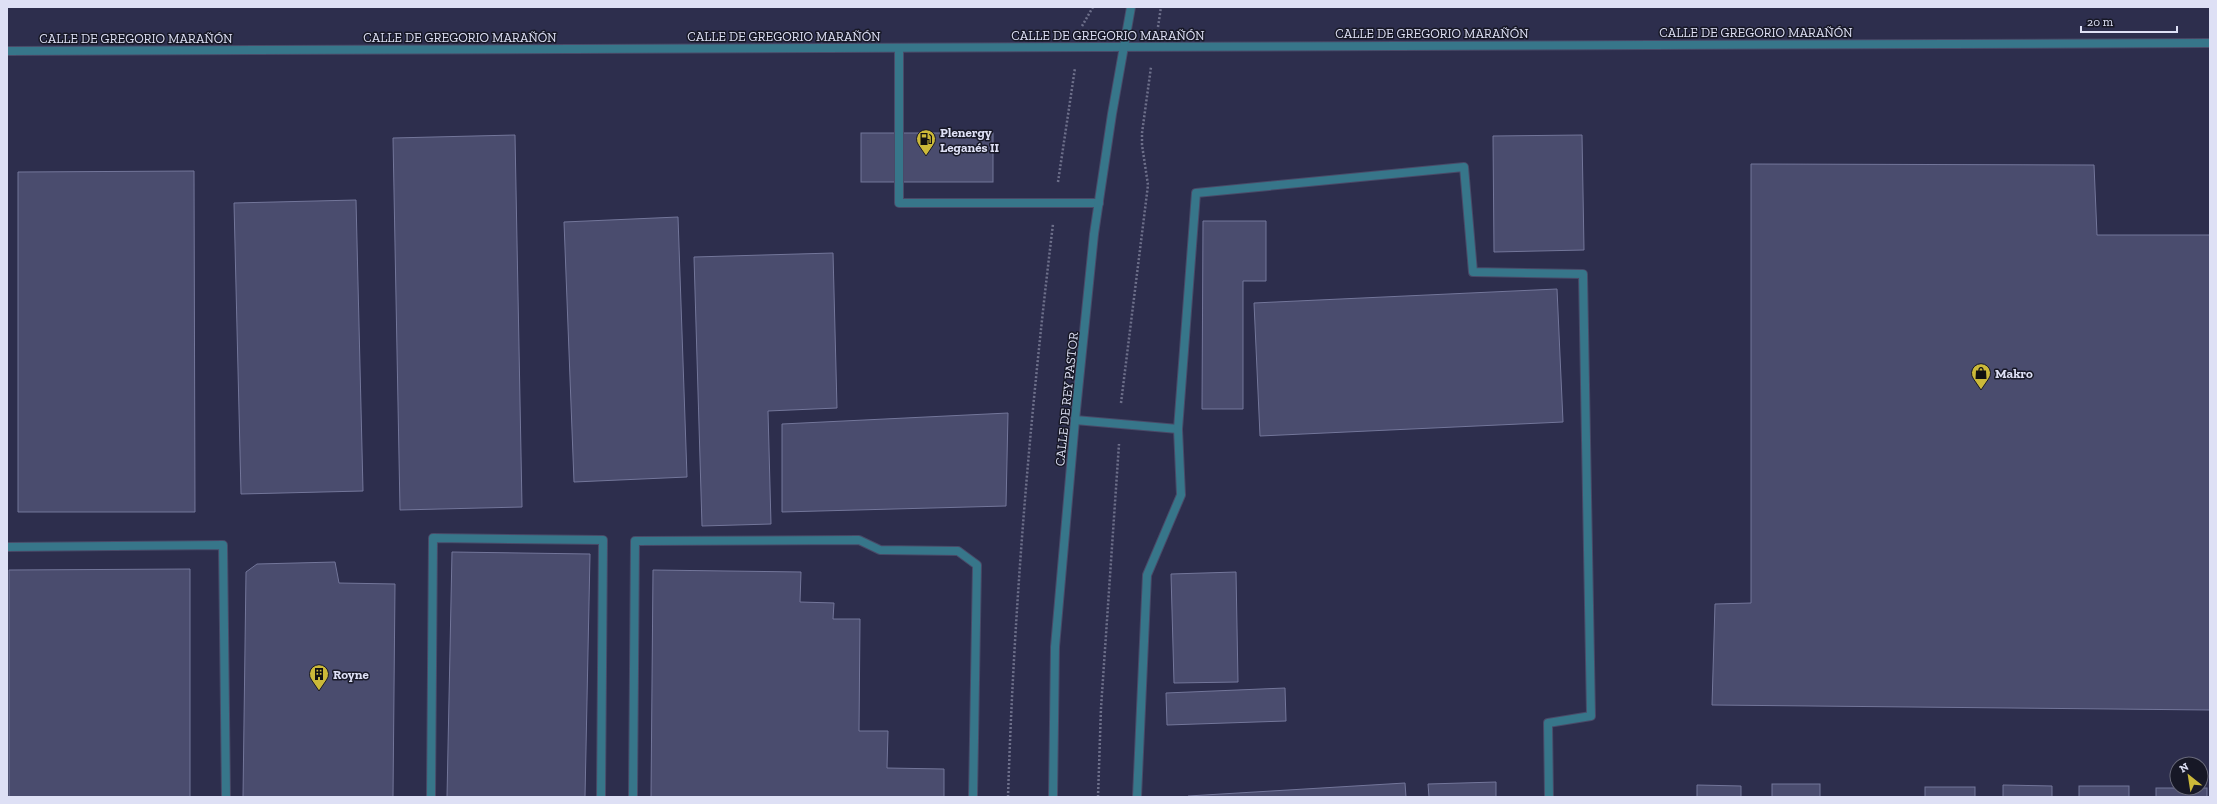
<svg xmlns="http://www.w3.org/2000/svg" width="2217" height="804" font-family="'Zilla Slab',serif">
<rect width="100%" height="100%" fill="#2d2e4d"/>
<g fill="#4a4c6e" stroke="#73769a">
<rect x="861" y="133" width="132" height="49"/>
<polygon points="515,135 522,507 400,510 393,138"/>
<polygon points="1582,135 1584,250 1494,252 1493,136"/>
<polygon points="1751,164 2094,165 2097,235 2210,235 2210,710 1712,705 1715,604 1751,603"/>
<polygon points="194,171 195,512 18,512 18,172"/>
<polygon points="356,200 363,491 241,494 234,203"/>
<polygon points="678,217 687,477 574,482 564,222"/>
<polygon points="1203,221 1266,221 1266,281 1243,281 1243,409 1202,409"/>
<polygon points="833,253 837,408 768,411 771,524 702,526 694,257"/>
<polygon points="1557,289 1563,422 1260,436 1254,303"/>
<polygon points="1008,413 1006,506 782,512 782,424"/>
<polygon points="452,552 590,554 585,797 447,797"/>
<polygon points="335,562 339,583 395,584 393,797 243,797 246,572 257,564"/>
<polygon points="190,569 190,797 9,797 9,570"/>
<polygon points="653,570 801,572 800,602 834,603 833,619 860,619 859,731 888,731 887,768 944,769 944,797 651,797"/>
<polygon points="1236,572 1238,682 1174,683 1171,574"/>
<polygon points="1285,688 1286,721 1167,725 1166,693"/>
<polygon points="1496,782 1496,797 1429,797 1428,784"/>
<polygon points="1405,783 1406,797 1188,797 1188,796"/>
<rect x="1772" y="784" width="48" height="13"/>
<polygon points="1697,785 1741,786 1741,797 1697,797"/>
<polygon points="2003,785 2052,786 2052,797 2003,797"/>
<rect x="2079" y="786" width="50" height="11"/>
<rect x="1925" y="787" width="50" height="10"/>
<rect x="2156" y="788" width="51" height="9"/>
</g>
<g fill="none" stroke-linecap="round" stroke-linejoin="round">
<g stroke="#494a68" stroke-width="10">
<g id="lane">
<polyline points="899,48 899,203 1099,203"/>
<polyline points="1075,420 1178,429"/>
<polyline points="7,547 223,545 226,797"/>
<polyline points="431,797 433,538 603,540 601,797"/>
<polyline points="633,797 635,541 859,540 880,550 958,551 977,565 973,797"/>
<polyline points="1137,797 1147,575 1181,495 1178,429 1196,193 1464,167 1473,272 1583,274 1591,716 1548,723 1549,797"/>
</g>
</g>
<g stroke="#494a68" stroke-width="10">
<g id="street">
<polyline points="7,51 2210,43"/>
<polyline points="1053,797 1055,647 1075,420 1094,234 1112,114 1131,7"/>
</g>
</g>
<g stroke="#6e708b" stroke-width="2.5" stroke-dasharray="2 2" stroke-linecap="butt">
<polyline points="1082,26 1093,7"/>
<polyline points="1158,27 1161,7"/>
<polyline points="1058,182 1075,68"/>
<polyline points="1121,403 1148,185 1142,145 1142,133 1151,67"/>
<path d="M1008,797C1014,606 1030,414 1053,224"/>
<polyline points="1098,797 1101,708 1119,444"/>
</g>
<use href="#lane" stroke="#37768a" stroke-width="8"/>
<use href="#street" stroke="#37768a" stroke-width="8"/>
</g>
<defs>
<g id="fuel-pin" transform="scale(1)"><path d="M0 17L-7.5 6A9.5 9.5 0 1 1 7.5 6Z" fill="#ccb939" stroke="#171826"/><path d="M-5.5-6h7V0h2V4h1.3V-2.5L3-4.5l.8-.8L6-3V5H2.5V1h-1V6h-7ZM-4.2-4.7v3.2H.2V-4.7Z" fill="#111"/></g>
<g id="shop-pin" transform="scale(1)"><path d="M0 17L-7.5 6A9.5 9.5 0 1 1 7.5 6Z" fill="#ccb939" stroke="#171826"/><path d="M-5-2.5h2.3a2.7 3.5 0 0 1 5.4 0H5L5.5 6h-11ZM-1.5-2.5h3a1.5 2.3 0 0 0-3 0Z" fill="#111"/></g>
<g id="building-pin" transform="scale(1)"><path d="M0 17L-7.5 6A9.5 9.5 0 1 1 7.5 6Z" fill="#ccb939" stroke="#171826"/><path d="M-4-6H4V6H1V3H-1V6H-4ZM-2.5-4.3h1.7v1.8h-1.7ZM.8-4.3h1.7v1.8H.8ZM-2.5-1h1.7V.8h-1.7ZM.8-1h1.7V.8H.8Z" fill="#111"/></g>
</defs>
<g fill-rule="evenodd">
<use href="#fuel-pin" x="926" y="139"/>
<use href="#shop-pin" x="1981" y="373"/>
<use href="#building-pin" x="319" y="674"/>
</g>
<g text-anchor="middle" stroke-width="3" stroke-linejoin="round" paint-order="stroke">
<g font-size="13" fill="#dee0f5" stroke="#171826">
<text x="1756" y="37">CALLE DE GREGORIO MARAÑÓN</text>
<text x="1432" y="38">CALLE DE GREGORIO MARAÑÓN</text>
<text x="1108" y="40">CALLE DE GREGORIO MARAÑÓN</text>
<text x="784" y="41">CALLE DE GREGORIO MARAÑÓN</text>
<text x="460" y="42">CALLE DE GREGORIO MARAÑÓN</text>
<text x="136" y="43">CALLE DE GREGORIO MARAÑÓN</text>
<text transform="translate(1066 399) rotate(-84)" y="5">CALLE DE REY PASTOR</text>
</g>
<g font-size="13" font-weight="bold" fill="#dee0f5" stroke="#171826" text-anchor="start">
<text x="940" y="137">Plenergy<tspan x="940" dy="15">Leganés II</tspan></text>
<text x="1995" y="378">Makro</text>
<text x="333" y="679">Royne</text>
</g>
</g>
<rect width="2217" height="804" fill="none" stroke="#dee0f5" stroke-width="16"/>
<g transform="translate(2189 776) rotate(330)"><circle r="19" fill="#171826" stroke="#676879"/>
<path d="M0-3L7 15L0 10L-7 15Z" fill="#ccb939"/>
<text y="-6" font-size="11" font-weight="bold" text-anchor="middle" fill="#dee0f5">N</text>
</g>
<path d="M2081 26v6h96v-6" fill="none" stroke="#dee0f5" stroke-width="2"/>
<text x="2087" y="26" font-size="12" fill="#dee0f5" stroke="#171826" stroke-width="3" paint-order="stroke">20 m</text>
</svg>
